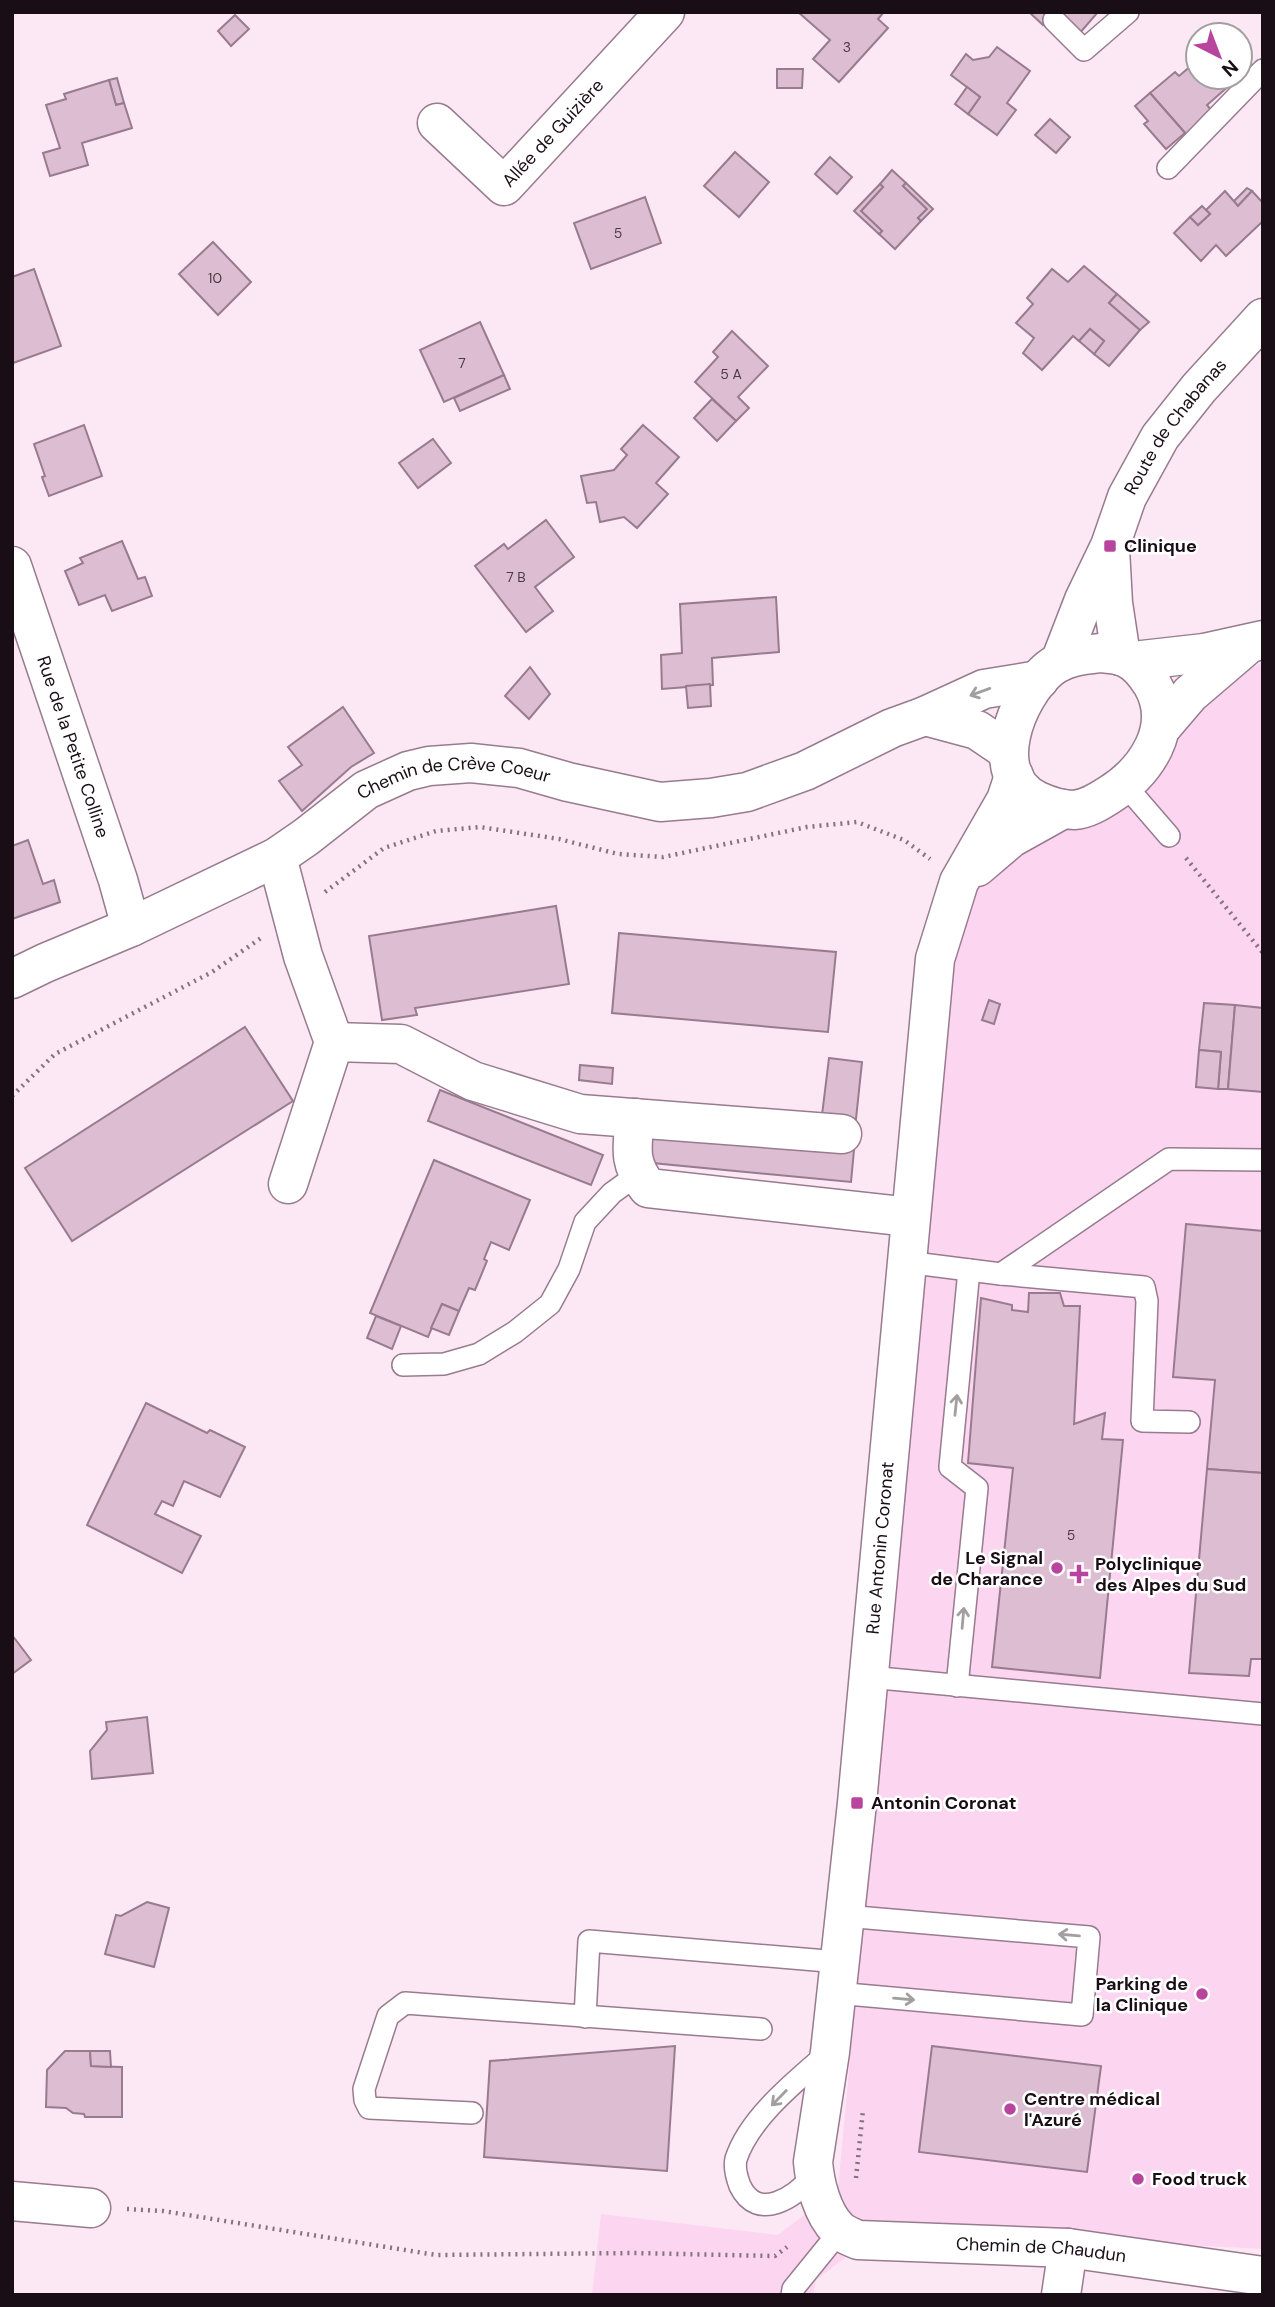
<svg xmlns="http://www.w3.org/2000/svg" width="1275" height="2307" font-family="'DM Sans',sans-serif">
<rect width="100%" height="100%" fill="#fce8f5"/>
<polygon fill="#fcd5f0" points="1263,662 1263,2249 883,2229 816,2280 813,2295 592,2295 601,2214 778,2235 838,2189 951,959 980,877 1040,838 1113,813 1160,775 1182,726 1223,683"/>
<g fill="#ddbdd2" stroke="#987b8f" stroke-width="2">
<polygon points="798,12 884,12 878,19 888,28 839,82 813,59 830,40"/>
<polygon points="1029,12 1055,12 1043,25"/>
<polygon points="1055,12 1098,12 1079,34"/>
<polygon points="235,15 249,29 231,46 218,31"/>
<polygon points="997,47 1030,71 1007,103 1016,110 997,135 968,114 980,97 951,75 966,54 973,60 989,57"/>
<polygon points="1198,60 1198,77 1239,77 1207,105 1212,111 1186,134 1150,93 1175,72 1179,76"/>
<polygon points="777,69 803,69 802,88 777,88"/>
<polygon points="117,78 124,103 116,105 109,80"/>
<polygon points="109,80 116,105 124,103 132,128 82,143 88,165 50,176 43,153 60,148 46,105 66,99 64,94"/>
<polygon points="967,87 980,97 968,114 955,104"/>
<polygon points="1150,93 1185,133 1166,149 1144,124 1148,121 1135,106"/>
<polygon points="1050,119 1070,137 1056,153 1035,135"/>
<polygon points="735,152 769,182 739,217 704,186"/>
<polygon points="830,157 852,177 837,194 815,174"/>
<polygon points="892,170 906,183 903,186 927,209 918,218 921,221 895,249 879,234 882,231 861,211 883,187 880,184"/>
<polygon points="906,183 933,209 921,221 918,218 927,209 903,186"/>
<polygon points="880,184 883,187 861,211 882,231 879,234 854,211"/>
<polygon points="1247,188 1252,191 1238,206 1234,201"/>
<polygon points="1225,191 1238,206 1252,191 1263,203 1263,221 1226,256 1216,245 1201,261 1174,233 1190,217 1198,225 1210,214 1206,210"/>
<polygon points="645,197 661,243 591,269 574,223"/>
<polygon points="1202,206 1210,214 1198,225 1190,217"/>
<polygon points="213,242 251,282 218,315 179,274"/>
<polygon points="1084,266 1117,294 1109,303 1140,330 1109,366 1094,354 1104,341 1090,329 1079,341 1073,336 1042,370 1023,353 1034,338 1016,323 1033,304 1027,298 1052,269 1068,282"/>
<polygon points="34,269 61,346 13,363 12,277"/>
<polygon points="1117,294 1149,322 1140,330 1109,303"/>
<polygon points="480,322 504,375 444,402 420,350"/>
<polygon points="1090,329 1104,341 1094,354 1079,341"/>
<polygon points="732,331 768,366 738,397 749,408 736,421 695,382 718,357 713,352"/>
<polygon points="504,375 510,389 460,411 454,398"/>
<polygon points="712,399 736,421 717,441 694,418"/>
<polygon points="84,425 102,476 49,496 42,477 45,476 34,444"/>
<polygon points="643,425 679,457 656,483 668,494 637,528 624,517 600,522 596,502 587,503 581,476 614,470 627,455 621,449"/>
<polygon points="433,439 451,463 418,488 399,463"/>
<polygon points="546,520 574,557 535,587 553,611 526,632 475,566 504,544 508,549"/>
<polygon points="122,541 138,579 145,577 152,596 112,611 105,595 79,605 65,571 83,563 80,558"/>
<polygon points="776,597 779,652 712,658 713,685 662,689 661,655 682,653 680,604"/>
<polygon points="530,667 550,694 529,719 505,696"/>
<polygon points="710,684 711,706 688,708 686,686"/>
<polygon points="343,707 374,753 351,767 302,811 279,781 302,765 288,747"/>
<polygon points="28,840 43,884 54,880 60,902 12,919 12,846"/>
<polygon points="556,906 569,984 415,1008 417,1015 382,1020 369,936"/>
<polygon points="619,933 836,952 828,1032 612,1013"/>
<polygon points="989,1000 1000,1004 994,1024 982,1020"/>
<polygon points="1204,1003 1235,1005 1228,1089 1218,1089 1221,1052 1199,1050"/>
<polygon points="1235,1005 1263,1008 1263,1092 1228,1089"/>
<polygon points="245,1027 293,1101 72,1241 25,1168"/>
<polygon points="1199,1050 1221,1052 1218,1089 1196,1087"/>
<polygon points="829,1058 862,1062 856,1119 822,1115"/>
<polygon points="580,1065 613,1068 612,1084 579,1080"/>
<polygon points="440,1090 603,1155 591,1185 428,1121"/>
<polygon points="645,1130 854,1150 851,1182 642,1162"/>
<polygon points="434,1160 530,1200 509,1250 491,1242 484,1259 487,1261 475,1290 469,1288 459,1311 442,1304 428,1337 370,1313"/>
<polygon points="1186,1224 1263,1231 1263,1473 1207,1469 1215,1380 1173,1377"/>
<polygon points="1029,1293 1060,1293 1064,1306 1080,1306 1074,1424 1105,1413 1102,1439 1123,1440 1100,1678 992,1667 1013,1468 968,1463 981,1298 1012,1305 1012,1310 1028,1312"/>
<polygon points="442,1304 459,1311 449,1335 431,1328"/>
<polygon points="376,1316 401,1326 392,1349 367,1338"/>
<polygon points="146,1403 207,1433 210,1430 245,1447 220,1497 184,1481 173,1506 162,1501 155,1514 201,1536 182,1573 87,1525"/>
<polygon points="1207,1469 1263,1473 1263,1659 1251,1659 1249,1676 1189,1673"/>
<polygon points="12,1635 31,1660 12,1674"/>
<polygon points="147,1717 153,1773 92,1779 90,1751 107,1730 106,1722"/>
<polygon points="147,1902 169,1908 154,1967 105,1954 116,1915 121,1916"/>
<polygon points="675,2046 667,2171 484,2157 490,2061"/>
<polygon points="932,2046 1101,2066 1087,2172 919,2152"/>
<polygon points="65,2051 90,2051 91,2066 122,2067 122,2117 85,2117 84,2114 73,2113 66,2108 46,2107 47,2070"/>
<polygon points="90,2051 110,2051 111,2067 91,2066"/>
</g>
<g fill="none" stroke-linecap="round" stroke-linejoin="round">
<g stroke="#987b8f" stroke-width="24">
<g id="service">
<polyline points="1054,20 1084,50 1128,12"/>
<polyline points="1168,168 1263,70"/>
<polyline points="1125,785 1169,836"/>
<polyline points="906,1262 1001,1274 1144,1287 1147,1301 1142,1421 1189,1422"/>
<polyline points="1001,1274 1169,1159 1263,1160"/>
<polyline points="403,1365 444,1364 479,1354 515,1332 550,1304 569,1269 585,1222 612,1193 637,1175"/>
<polyline points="869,1677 1263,1714"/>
<polyline points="957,1686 977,1488 950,1467 969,1270"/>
<polyline points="836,1993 1082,2015 1089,1937 845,1916"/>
<polyline points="585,2017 589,1941 839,1962"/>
<polyline points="472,2113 369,2108 365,2100 364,2089 388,2016 405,2003 761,2029"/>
<path d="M814,2175C795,2197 758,2223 740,2186C737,2178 734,2167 736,2159C749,2118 797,2080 828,2053"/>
<polyline points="792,2295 793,2289 840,2231"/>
</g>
</g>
<g stroke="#987b8f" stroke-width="41">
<g id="minor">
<path id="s1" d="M437,123L504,186L665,12"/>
<path id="s2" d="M12,566L118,880L131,927"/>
<polyline points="1133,661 1204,653 1263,640"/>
<polyline points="1161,728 1190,694 1245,647"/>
<path id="s3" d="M1014,776L1006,800L959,882L935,959L857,1803L830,2052L813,2162C815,2184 822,2213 838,2229C843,2234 851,2237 858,2240L1068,2248L1263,2276"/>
<polyline points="277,857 303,956 334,1042 288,1184"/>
<polyline points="977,867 1011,838 1063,809"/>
<polyline points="334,1042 401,1044 473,1081 580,1114 842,1134"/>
<path d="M635,1118C632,1148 628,1163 648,1188L910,1217"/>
<polyline points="12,2201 91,2208"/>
<polyline points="1061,2295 1068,2248"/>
</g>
</g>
<g stroke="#987b8f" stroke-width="41">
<g id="tertiary">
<polyline points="1110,549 1113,603 1121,656"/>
<path d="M1100,653C1108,654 1118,654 1126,658C1138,663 1145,673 1152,684C1177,727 1146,772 1109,795C1098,802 1087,809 1074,810C1062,810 1049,806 1038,801C984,776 1016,697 1049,669C1063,657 1082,655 1100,653Z"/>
<path id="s4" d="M1060,662L1084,600L1110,546L1127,497L1160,437L1199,388L1263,318"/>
<polyline points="925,716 977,730 1008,751"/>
<path id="s5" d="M12,979L45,963L131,927L277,857L306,837L366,790L408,771L429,766L471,763L519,768L568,782L660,802L711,798L747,792L805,771L892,728L925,716L984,689L1039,680"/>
</g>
</g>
<g stroke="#82737d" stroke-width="4.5" stroke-dasharray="2 5" stroke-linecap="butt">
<polyline points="1186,858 1263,953"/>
<polyline points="325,892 384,848 436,831 480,827 559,839 618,854 663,857 807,827 857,822 904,840 930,859"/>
<polyline points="12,1096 55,1054 212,972 261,938"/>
<polyline points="856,2178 863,2110"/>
<polyline points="127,2209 163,2211 436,2255 635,2253 775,2256 787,2247"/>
</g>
<use href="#service" stroke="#fff" stroke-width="21"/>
<use href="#minor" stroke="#fff" stroke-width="38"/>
<use href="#tertiary" stroke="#fff" stroke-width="38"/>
</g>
<defs><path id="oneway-shaft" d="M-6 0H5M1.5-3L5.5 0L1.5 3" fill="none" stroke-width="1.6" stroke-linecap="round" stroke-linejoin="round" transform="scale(1.75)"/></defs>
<g stroke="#a39fa1">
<use href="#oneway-shaft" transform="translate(980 692) rotate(160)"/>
<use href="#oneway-shaft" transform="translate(956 1405) rotate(-84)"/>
<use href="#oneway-shaft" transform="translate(963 1618) rotate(-85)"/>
<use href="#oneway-shaft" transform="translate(1069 1935) rotate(-175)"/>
<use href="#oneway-shaft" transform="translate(904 1999) rotate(5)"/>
<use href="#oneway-shaft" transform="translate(779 2098) rotate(134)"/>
</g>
<g fill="#b8449d" stroke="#fff" stroke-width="2.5">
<rect x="1103" y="539" width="14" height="14" rx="3.5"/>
<circle cx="1057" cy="1568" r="7"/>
<path d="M1075.5 1563.5h7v7h7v7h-7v7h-7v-7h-7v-7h7z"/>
<rect x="850" y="1796" width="14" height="14" rx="3.5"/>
<circle cx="1202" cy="1994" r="7"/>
<circle cx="1010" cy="2109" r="7"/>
<circle cx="1138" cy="2179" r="7"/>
</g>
<g text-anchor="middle" stroke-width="5" stroke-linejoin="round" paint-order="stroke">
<g font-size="14" fill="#4a3a44">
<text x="847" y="52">3</text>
<text x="618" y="238">5</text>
<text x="215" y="283">10</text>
<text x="462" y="368">7</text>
<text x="731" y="379">5 A</text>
<text x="516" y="582">7 B</text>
<text x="1071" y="1540">5</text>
</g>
<g font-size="18" fill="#190e15" stroke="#fff">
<text dy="6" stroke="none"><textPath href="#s1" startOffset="164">Allée de Guizière</textPath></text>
<text dy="6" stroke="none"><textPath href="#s4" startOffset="264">Route de Chabanas</textPath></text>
<text dy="6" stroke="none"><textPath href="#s2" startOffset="191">Rue de la Petite Colline</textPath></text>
<text dy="6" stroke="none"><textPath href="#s5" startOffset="494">Chemin de Crève Coeur</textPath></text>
<text transform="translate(880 1548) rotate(-85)" y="6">Rue Antonin Coronat</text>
<text dy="6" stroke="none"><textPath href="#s3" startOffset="1689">Chemin de Chaudun</textPath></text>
</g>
<g font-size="18" font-weight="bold" fill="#190e15" stroke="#fff" text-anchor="start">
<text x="1124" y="552">Clinique</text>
<text x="1043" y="1564" text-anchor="end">Le Signal<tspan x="1043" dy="21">de Charance</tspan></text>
<text x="1095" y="1570">Polyclinique<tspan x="1095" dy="21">des Alpes du Sud</tspan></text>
<text x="871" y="1809">Antonin Coronat</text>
<text x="1188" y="1990" text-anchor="end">Parking de<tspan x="1188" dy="21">la Clinique</tspan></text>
<text x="1024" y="2105">Centre médical<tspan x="1024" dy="21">l'Azuré</tspan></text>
<text x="1152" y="2185">Food truck</text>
</g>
</g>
<rect width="1275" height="2307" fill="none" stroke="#190e15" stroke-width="28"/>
<g transform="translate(1219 56) rotate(138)"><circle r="33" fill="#ffffff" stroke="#a39fa1" stroke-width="2"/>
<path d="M0-5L12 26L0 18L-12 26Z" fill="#b8449d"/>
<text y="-10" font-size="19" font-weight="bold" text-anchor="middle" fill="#190e15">N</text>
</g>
</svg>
